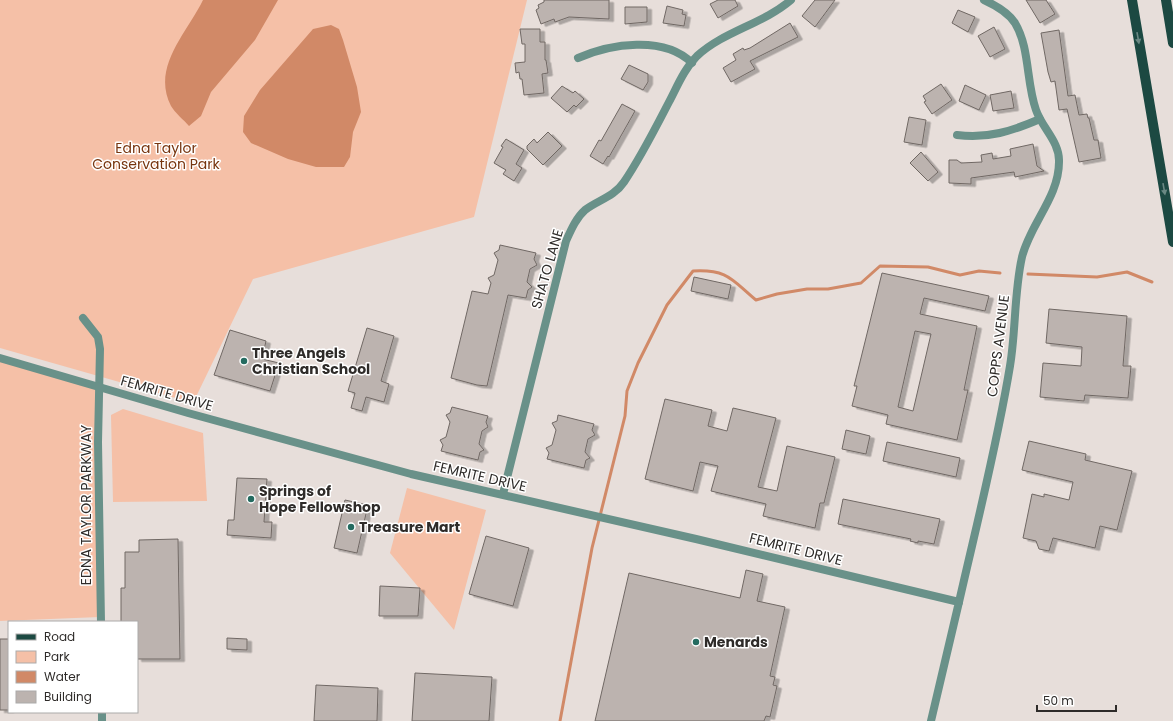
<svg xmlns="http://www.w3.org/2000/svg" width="1173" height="721" font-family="Poppins,sans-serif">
<defs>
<filter id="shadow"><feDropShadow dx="4.5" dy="2.5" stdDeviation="0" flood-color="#0004"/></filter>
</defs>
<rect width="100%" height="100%" fill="#e7deda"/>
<g fill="#f5c0a7">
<polygon points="0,0 527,0 474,217 253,279 193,403 0,348"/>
<polygon points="0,358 99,388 100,617 0,621"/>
<polygon points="123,409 203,433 207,501 113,502 111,415"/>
<polygon points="407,488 486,510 454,630 390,553"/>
</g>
<g fill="#d18967">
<path d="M203,0H278L255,40L211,92L201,116L189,126C184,120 175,113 171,106C151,67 187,33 203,0Z"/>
<polygon points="331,25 339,29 343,40 357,87 361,112 353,132 350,157 344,167 316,167 288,159 251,143 243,132 244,116 260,90 313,29"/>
</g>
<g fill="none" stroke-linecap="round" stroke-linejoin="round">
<g stroke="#d18967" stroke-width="3">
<polyline points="1028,274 1097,277 1127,272 1152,282"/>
<path d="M560,721L592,548L625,416L627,391L638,363L667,305L693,271C728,269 732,280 756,300L777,294L807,289H828L861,283L880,266L928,267L960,275L979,271L1000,273"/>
</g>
</g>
<g fill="#bcb3af" stroke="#706864" fill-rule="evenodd" filter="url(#shadow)">
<polygon points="544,0 609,0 609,19 569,17 555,22 554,19 541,24 536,10 539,8 538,5 544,2"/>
<polygon points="718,0 735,0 738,6 718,18 710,4"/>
<polygon points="815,0 835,0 815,27 802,16"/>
<polygon points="1026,0 1046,0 1055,14 1040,23"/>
<polygon points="667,6 683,10 682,14 686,15 684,26 663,23"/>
<polygon points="625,7 647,7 647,22 625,24"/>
<polygon points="958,10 975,17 968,32 952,23"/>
<polygon points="790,23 798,37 750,61 755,69 731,82 723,68 736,60 733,54 743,48 744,50 750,48"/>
<polygon points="994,27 1005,49 990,57 978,36"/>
<polygon points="520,29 540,29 540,42 545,42 545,60 546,60 548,73 542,74 544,93 524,95 522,79 520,79 519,72 516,73 515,63 525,62 525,44 522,44"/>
<polygon points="1059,30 1068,96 1075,95 1079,115 1087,114 1088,118 1089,118 1094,140 1098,140 1101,158 1079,162 1067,109 1059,110 1055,81 1051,82 1048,72 1041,33"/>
<polygon points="629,65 648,74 648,82 643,90 621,79"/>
<polygon points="941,84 952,100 932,114 924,102 926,101 923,96"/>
<polygon points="965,85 986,95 979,110 959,101"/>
<polygon points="562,86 573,93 575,91 584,99 576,107 574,105 567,112 551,98"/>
<polygon points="1011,91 1014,108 993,111 990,95"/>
<polygon points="622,104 635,111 609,157 608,156 603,164 590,156 599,140 601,141"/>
<polygon points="909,117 926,120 922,145 904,142"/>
<polygon points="548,132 562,146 543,165 527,149 527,146 534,139 537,143"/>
<polygon points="506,139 524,150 516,164 522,168 514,181 503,174 506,170 494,163 503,147 501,146"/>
<polygon points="1033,144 1037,166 1044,171 1015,177 1014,172 971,178 971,184 949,183 949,160 957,160 961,163 982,162 981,155 992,153 993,159 1011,156 1010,149"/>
<polygon points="921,152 938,172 928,181 910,163"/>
<polygon points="500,245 536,253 534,259 537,265 530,269 527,282 532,287 528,290 526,298 508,295 487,386 477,385 451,378 472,291 488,294 491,283 488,278 494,275 498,260 494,253 499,250"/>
<path d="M882,273L989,296L985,311L924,298L920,314L977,326L964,390H968L957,440L886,424L888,415L852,406L857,386H854L859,366ZM915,331L931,334L913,411L898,407Z"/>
<polygon points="694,277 731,285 728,299 691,291"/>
<polygon points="1049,309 1127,316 1123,366 1131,366 1128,398 1085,395 1084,401 1040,397 1043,363 1081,366 1082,347 1046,343"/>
<polygon points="367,328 394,336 381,381 389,384 384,402 366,397 362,411 351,408 355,393 348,391"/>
<polygon points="230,330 266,341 262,359 279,363 270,391 214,375"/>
<polygon points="665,399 712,410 708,426 727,431 733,408 776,418 758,487 777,491 787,446 835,457 824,503 820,503 815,528 763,516 766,504 711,491 718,466 700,462 693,491 645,479"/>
<polygon points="452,407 488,416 486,422 488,427 482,431 479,444 484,450 480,452 478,460 441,451 443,445 440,440 446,437 450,422 446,415 450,413"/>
<polygon points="558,415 594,424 592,430 595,435 588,439 585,452 590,458 586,460 584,468 547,459 549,453 546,448 552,445 556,430 552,423 557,421"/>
<polygon points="846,430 870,436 866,454 842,449"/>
<polygon points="1029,441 1086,454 1085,460 1132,471 1117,530 1100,526 1095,548 1053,538 1049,551 1039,549 1036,541 1023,538 1032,494 1044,497 1044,494 1069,500 1073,482 1022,470"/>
<polygon points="887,442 960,458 956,477 883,461"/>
<polygon points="237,478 267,479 264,522 272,522 271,538 227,535 228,520 234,520"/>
<polygon points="843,499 940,519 934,544 918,541 918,543 910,541 911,539 838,524"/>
<polygon points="345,500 368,505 357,553 334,548"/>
<polygon points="486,536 529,548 513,606 469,594"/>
<polygon points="178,539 180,659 137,659 137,622 121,622 121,588 125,588 125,552 139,552 139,540"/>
<polygon points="746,570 763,574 757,601 785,607 770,676 775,677 773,685 777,686 770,717 766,716 764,721 595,721 629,573 740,598"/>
<polygon points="380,586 420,588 418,616 379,616"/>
<polygon points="227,638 247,639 247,650 227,649"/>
<rect x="0" y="639" width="9" height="71"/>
<polygon points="415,673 492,677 489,721 412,721"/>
<polygon points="316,685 378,688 377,721 314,721"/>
</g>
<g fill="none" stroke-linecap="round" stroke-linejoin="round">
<g stroke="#699189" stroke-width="8">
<path d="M578,58C610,44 664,35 692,63"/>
<path d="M957,135C988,139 1012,131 1040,119"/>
<polyline points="83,318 98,337 100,349 98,442 101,622"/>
<path d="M503,494L566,241C571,230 576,218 585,210C598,200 614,197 624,182C641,157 655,129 669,102C677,87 684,69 697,56C724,31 763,24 791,0"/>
<path d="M959,602C977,523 997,445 1010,366C1016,330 1014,293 1022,257C1030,224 1059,197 1059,162C1060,142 1042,128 1036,110C1026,82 1030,48 1015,23C1008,12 995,5 984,0"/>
<polyline points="102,712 102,721"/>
</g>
<polyline stroke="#699189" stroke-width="8" points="0,358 188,413 411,474 696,539 959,602 931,721"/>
<g stroke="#1c4942" stroke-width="10">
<polyline points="1132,0 1173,242"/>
<polyline points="1166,0 1173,43"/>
</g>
</g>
<defs><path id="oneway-solid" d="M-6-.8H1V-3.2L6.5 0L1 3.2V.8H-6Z"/></defs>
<g fill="#6b8984">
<use href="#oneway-solid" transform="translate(1138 38) rotate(80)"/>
<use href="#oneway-solid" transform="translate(1164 189) rotate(80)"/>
</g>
<g fill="#246b60" stroke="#fff" stroke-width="1.5">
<circle cx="244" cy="361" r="4"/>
<circle cx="251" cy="499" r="4"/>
<circle cx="351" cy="527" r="4"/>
<circle cx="696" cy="642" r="4"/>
</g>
<g text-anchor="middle" stroke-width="3" stroke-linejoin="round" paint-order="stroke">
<g font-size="14" fill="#77350f" stroke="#fff">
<text x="156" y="153">Edna Taylor<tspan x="156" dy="16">Conservation Park</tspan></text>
</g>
<g font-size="14" fill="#2e2b29" stroke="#fff">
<text transform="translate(547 269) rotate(-74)" y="5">SHATO LANE</text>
<text transform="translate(998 346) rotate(-83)" y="5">COPPS AVENUE</text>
<text transform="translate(167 393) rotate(16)" y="5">FEMRITE DRIVE</text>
<text transform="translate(480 476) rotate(13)" y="5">FEMRITE DRIVE</text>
<text transform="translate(86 505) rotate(-90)" y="5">EDNA TAYLOR PARKWAY</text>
<text transform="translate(796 549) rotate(14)" y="5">FEMRITE DRIVE</text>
</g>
<g font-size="14" font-weight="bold" fill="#2e2b29" stroke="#fff" text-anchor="start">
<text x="252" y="358">Three Angels<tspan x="252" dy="16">Christian School</tspan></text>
<text x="259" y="496">Springs of<tspan x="259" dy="16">Hope Fellowshop</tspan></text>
<text x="359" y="532">Treasure Mart</text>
<text x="704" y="647">Menards</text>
</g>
</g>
<rect x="8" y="621" width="130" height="92" fill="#ffffff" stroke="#abaaa9"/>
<rect x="16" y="634" width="20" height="6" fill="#1c4942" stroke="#abaaa9"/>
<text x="44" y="641" font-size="12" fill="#2e2b29">Road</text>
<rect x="16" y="651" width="20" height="12" fill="#f5c0a7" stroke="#abaaa9"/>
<text x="44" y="661" font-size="12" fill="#2e2b29">Park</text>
<rect x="16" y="671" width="20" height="12" fill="#d18967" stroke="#abaaa9"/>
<text x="44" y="681" font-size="12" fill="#2e2b29">Water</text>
<rect x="16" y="691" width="20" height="12" fill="#bcb3af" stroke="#abaaa9"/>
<text x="44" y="701" font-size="12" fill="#2e2b29">Building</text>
<path d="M1037 705v6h79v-6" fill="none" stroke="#2e2b29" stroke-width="2"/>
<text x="1043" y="705" font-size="12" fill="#2e2b29" stroke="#ffffff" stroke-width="3" paint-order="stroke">50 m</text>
</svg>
